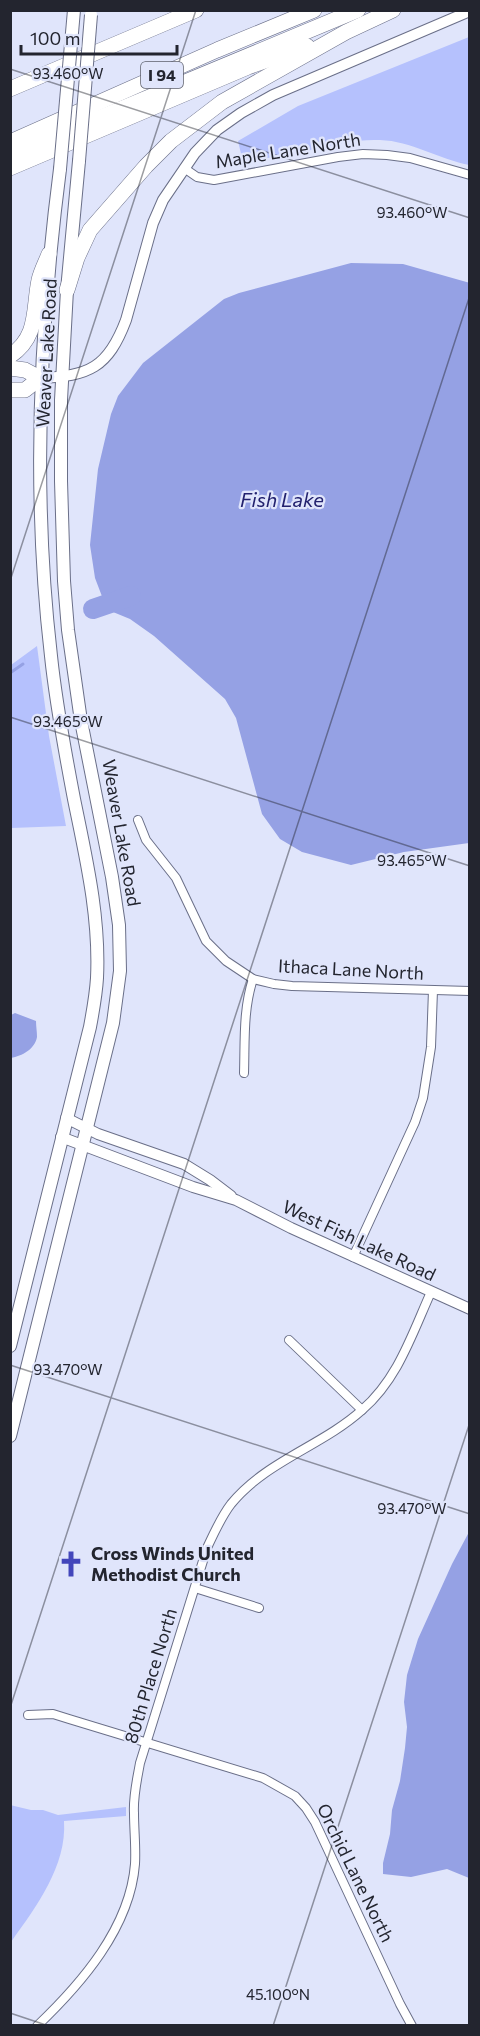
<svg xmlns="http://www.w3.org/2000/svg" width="480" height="2036" font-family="Commissioner,sans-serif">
<rect width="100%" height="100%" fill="#e0e5fb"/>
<g fill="#b5c1fd">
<path d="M469,37V165C439,159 411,141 380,140C332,138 290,162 242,158L238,141L298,106Z"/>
<polygon points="37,646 49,736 66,826 11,828 11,665"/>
<path d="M10,1805L31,1810H43L58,1815L126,1807V1816L64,1821C67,1866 36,1907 11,1942Z"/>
</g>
<g fill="#95a1e4">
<polygon points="351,263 403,264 470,283 469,843 404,852 351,865 302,852 280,839 262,814 236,718 225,699 154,636 130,619 113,612 103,599 95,578 90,545 98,469 111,414 118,396 143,363 224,299 239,293"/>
<path d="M15,1013L36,1021C36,1026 37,1032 37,1037C35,1049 22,1056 11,1058V1015Z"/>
<polygon points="469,1532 469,1878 447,1869 411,1877 383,1874 383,1863 390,1834 392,1810 400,1781 405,1748 407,1727 404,1702 407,1675 418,1639 452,1564"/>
</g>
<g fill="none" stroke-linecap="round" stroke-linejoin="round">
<polyline stroke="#95a1e4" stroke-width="3" points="10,673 23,664"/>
<polyline stroke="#95a1e4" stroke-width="20" points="93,609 131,596"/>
<g stroke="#6a6f88" stroke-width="10">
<g id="minor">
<polyline points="184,168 197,177 214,180 338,157 363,154 387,155 410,158 470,175"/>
<polyline points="138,820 146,840 176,878 206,941 226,961 253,979 274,984 292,986 470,991"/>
<path d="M244,1073C245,1041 243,1009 253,979"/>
<polyline points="353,1257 415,1122 423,1098 431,1047 433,990"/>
<polyline points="289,1340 362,1410"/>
<polyline points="195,1588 259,1608"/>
<polyline points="28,1715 53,1714 69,1719 263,1778 295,1796 306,1808 315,1822 400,2004 412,2026"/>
<path d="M37,2026C81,1984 130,1928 135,1864C136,1847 134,1830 134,1813C133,1796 137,1780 140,1763L207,1548C214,1533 221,1517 231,1504C266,1461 322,1446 362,1410C398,1379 412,1334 431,1292"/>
</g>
</g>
<g stroke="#6a6f88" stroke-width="12">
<g id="tertiary">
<path d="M40,378C89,376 108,368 126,320L153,223L163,200L195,153L217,130L241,113L273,95L470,11"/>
<polyline points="66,1118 98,1134 184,1164 210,1180 231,1196"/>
<polyline points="61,1137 193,1187 236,1200 291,1228 470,1309"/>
</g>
</g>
<g stroke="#6a6f88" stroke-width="14">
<g id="secondary">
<path d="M10,1346L90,1027C93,1011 96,995 97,978C100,917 86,858 74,799C65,752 56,704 51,656C32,493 39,331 60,169"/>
<polyline points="10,1436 113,1023 120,971 119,925 112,877 81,721 68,630 64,581 61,481 61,400 67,290 79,161"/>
</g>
</g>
<g stroke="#6a6f88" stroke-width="16">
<g id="motorway">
<polyline points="10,89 196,10"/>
<polyline points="10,142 217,50 314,10"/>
<polyline points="10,155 358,10"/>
<polyline points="10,168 248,67 307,46"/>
<polyline points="67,290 77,258 90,230 146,166 171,141 222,102 346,32 393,10"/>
<path d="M10,356C39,337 33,309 39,280C41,271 46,262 49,254"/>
<polyline points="10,368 25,370 40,378 25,390 10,390"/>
</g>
</g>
<use href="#minor" stroke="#fff" stroke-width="8"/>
<use href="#tertiary" stroke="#fff" stroke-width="10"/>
<use href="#secondary" stroke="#fff" stroke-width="12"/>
<use href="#motorway" stroke="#fff" stroke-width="15"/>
<g stroke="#6a6f88" stroke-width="14" stroke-linecap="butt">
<g id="secondary-bridge">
<polyline points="79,161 91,15"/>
<polyline points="60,169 74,10"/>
</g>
</g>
<use href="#secondary-bridge" stroke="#fff" stroke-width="12"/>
</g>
<path fill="none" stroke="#23252f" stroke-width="1.5" stroke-opacity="0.45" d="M10,69L470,218M10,581L196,10M10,717L470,866M10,1365L470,1514M10,1708L470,295M10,2013L49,2026M273,2026L470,1422"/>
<defs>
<g id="church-bare" transform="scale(2.07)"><path d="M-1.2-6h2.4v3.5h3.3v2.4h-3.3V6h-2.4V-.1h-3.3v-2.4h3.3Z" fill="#4346bb" stroke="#e0e5fb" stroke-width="2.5" paint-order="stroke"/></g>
</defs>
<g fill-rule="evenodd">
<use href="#church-bare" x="71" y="1564"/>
</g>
<g text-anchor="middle" stroke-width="4.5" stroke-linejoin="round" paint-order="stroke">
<rect fill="#e0e5fb" stroke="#5c5f6c" stroke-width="1.5" x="141" y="62" width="42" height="26" rx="4.5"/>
<g font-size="16" font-weight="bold" fill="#23252f">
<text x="162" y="81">I 94</text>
</g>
<g font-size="18" fill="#23252f" stroke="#e0e5fb">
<text transform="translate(288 151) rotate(-9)" y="6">Maple Lane North</text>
<text transform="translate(47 353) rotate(-87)" y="6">Weaver Lake Road</text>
<text transform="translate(121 833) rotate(80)" y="6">Weaver Lake Road</text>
<text transform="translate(351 970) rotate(3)" y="6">Ithaca Lane North</text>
<text transform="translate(359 1241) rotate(25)" y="6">West Fish Lake Road</text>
<text transform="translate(151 1676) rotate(-73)" y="6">80th Place North</text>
<text transform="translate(355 1873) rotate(64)" y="6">Orchid Lane North</text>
</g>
<g font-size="18" font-weight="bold" fill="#23252f" stroke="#e0e5fb" text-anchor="start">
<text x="91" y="1560">Cross Winds United<tspan x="91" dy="21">Methodist Church</tspan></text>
</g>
<g font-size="20" font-style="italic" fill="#22216e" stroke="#e0e5fb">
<text x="282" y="507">Fish Lake</text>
</g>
</g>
<g font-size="15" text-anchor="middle" fill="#23252f" stroke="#e0e5fb" stroke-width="4.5" stroke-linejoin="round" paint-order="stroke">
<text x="68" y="79">93.460°W</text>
<text x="412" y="218">93.460°W</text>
<text x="68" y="727">93.465°W</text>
<text x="412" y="866">93.465°W</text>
<text x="68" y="1375">93.470°W</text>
<text x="412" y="1514">93.470°W</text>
<text x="278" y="2000">45.100°N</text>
</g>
<rect width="480" height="2036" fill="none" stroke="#23252f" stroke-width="24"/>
<path d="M21 45v9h156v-9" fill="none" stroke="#23252f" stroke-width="3"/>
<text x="30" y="45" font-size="18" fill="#23252f" stroke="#e0e5fb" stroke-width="4.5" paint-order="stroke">100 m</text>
</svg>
